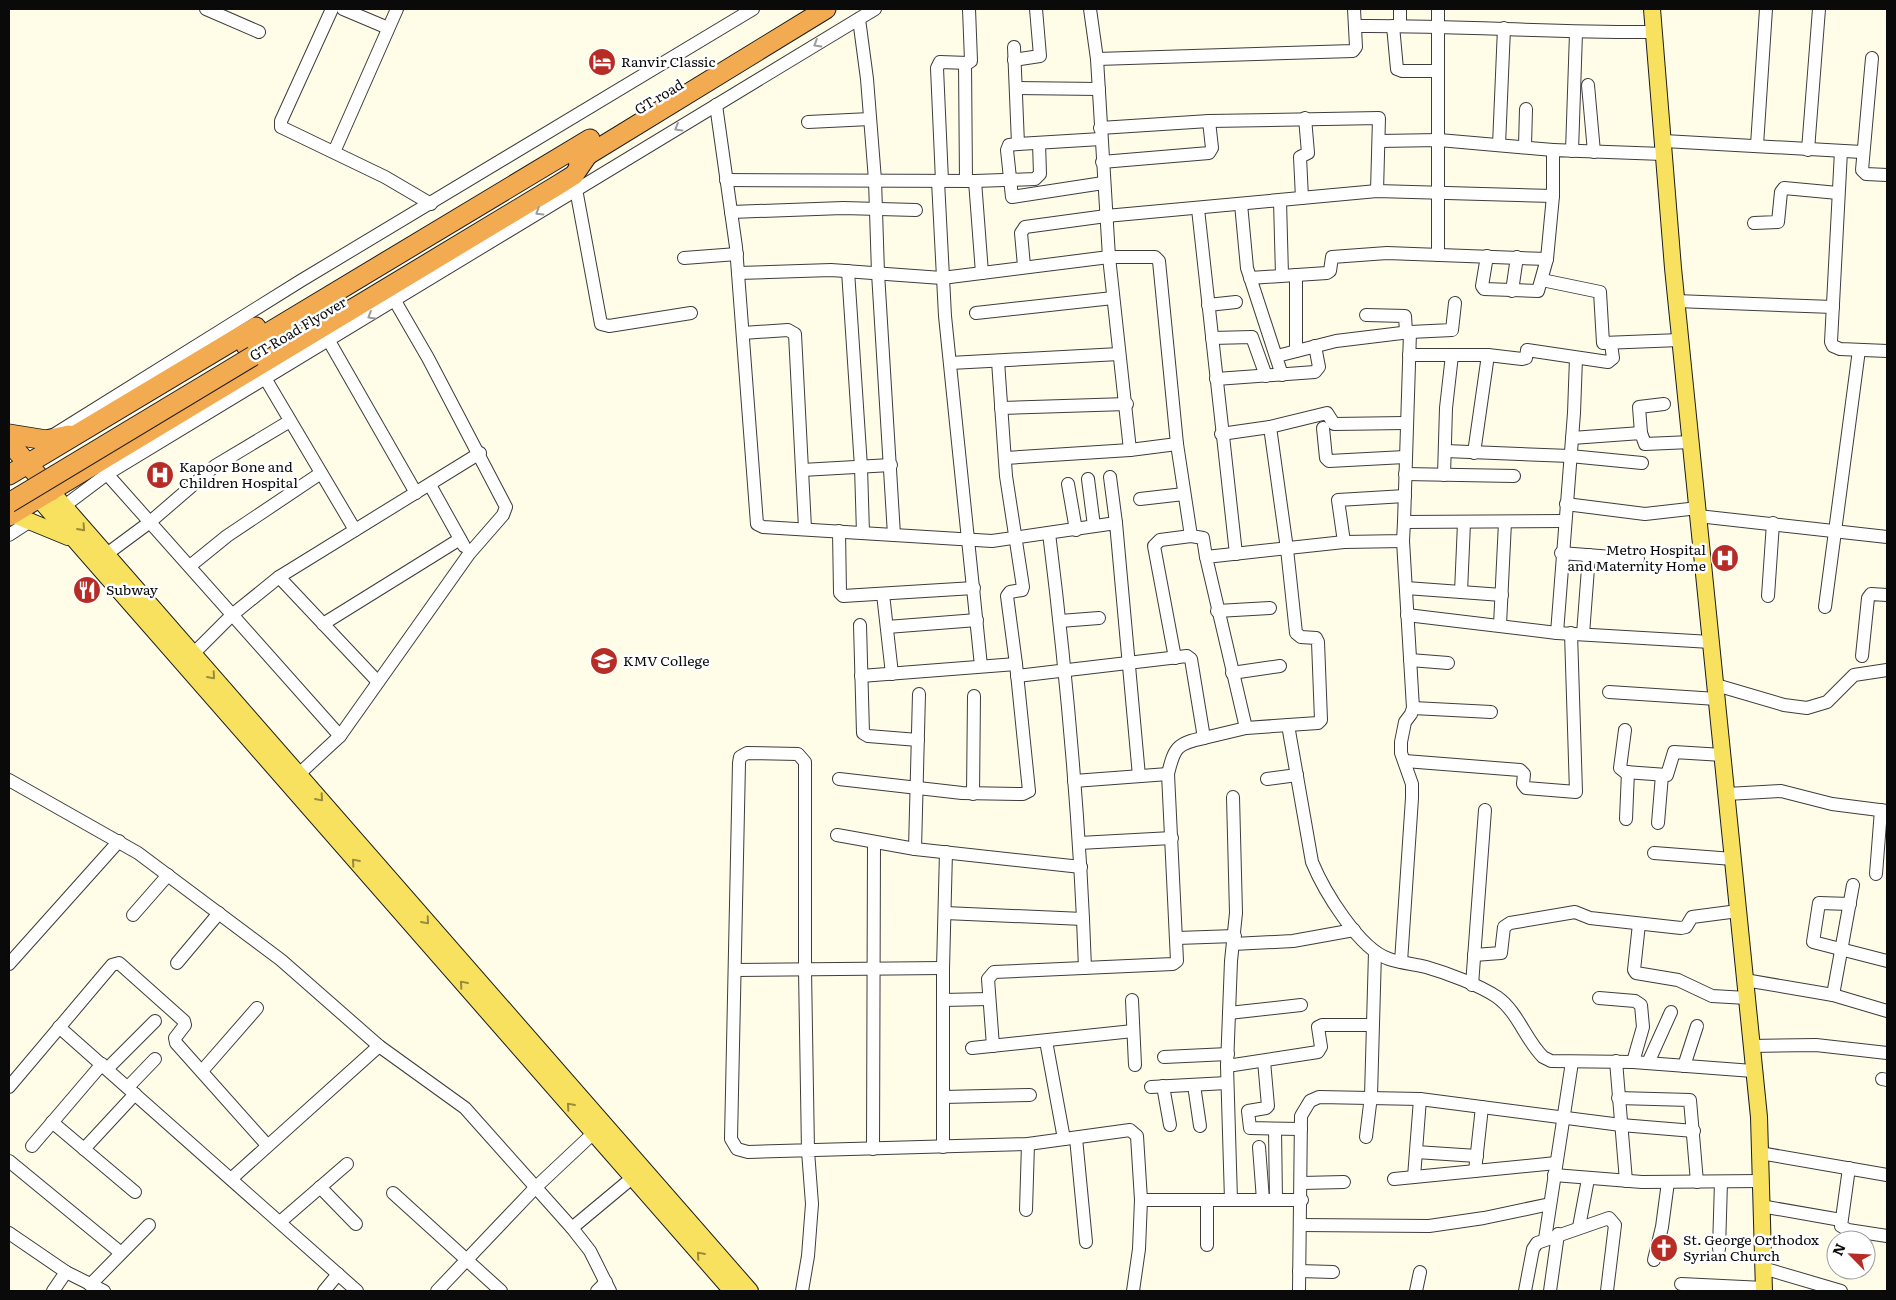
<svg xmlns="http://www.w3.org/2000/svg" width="1896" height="1300" font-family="Literata,serif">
<rect width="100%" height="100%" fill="#fffce7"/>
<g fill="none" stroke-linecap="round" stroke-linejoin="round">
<g stroke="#3d3d3d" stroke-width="14">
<g id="minor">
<polyline points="206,9 259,32"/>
<polyline points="332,9 281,121 281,127 385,177 431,204"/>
<polyline points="343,9 388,28"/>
<polyline points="1090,9 1097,59 1109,257 1130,450 1177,444 1191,536 1203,538 1206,557"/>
<polyline points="1400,9 1400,25"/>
<polyline points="1438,9 1438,255"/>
<polyline points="859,19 867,79 875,180 878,273 894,535"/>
<path d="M1355,26C1455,25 1554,33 1654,32"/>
<polyline points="1393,26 1397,69 1402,71 1438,71"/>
<polyline points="1014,47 1018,144"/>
<polyline points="1872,58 1862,170 1866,174 1887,175"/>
<polyline points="1097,59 1353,51 1356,47 1354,9"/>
<polyline points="1014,60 1040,56 1036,9"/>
<polyline points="965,63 966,181"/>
<polyline points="1588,85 1594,152"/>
<polyline points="1016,88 1099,89"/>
<polyline points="716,105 736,247 757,524 763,527 992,541 1116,523 1139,776"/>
<polyline points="808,122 870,119"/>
<polyline points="1100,128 1209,121 1379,118 1377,191"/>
<polyline points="1101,139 1018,144 1009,145 1007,150 1012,197 1103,183"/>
<polyline points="1379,141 1439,140 1553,150"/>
<polyline points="1664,141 1862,152"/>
<polyline points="1499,145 1504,28"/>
<polyline points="1757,145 1766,9"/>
<polyline points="1525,146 1526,109"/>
<polyline points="1808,150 1819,9"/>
<polyline points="1572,151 1576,33"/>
<polyline points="1841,151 1831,342 1833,346 1840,349 1887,351"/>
<polyline points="334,152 397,9"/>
<polyline points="1102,162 1209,153 1212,148 1209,121"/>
<polyline points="726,180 975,181 1035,179 1040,174 1039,143"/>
<polyline points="938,181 945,316 981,666"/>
<polyline points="942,181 937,68 940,62 968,63 971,61 969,9"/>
<polyline points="975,181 982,273"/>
<polyline points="576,189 601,324 609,326 691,313"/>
<polyline points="1302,198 1300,157 1308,153 1305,118"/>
<polyline points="1280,201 1282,275"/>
<polyline points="1241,204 1247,268 1282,375"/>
<polyline points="1198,209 1236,554"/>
<polyline points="731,212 843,208 916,210"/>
<polyline points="1754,223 1778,222 1781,192 1784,188 1838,193"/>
<polyline points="1487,256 1482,286 1484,289 1538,291 1547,259 1553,196"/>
<polyline points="684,258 737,254"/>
<polyline points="1024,266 1021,233 1025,227 1106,216 1377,191 1553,196 1553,150 1663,154"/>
<polyline points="848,271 861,467 863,533"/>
<polyline points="738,273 831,270 942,278 1109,257 1155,257 1159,261 1177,444"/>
<polyline points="1296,275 1296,351"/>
<polyline points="1250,278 1327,273 1330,271 1332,257 1387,253 1547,259"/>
<polyline points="1542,280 1600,292 1603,343 1680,340"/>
<polyline points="1512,291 1517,257"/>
<polyline points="1676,301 1833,307"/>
<polyline points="1208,305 1236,302"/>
<polyline points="976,313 1113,298"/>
<polyline points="1366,315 1405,316 1406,332"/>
<polyline points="743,333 788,330 795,334 805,528"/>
<polyline points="1212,338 1252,337 1266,376"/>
<polyline points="329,341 416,493"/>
<polyline points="1409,355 1488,355 1522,359 1526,358 1527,350 1608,362 1613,358 1611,344"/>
<polyline points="1277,356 1336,341 1410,332 1452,330 1455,303"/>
<polyline points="950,363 1119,354"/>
<polyline points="265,378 355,530"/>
<polyline points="1216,379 1315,372 1319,367 1315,346"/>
<polyline points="1001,408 1127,404"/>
<polyline points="1270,427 1287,549 1296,633 1301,637 1316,638 1318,642 1321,720 1318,723 1288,725"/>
<polyline points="1323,428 1326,458 1329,461 1405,457"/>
<polyline points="1641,433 1639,407 1664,404"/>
<polyline points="55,434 302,280 753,9"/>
<polyline points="1221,434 1270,427 1327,413 1334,424 1405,423"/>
<polyline points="1572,438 1641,433 1645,444 1691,442"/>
<polyline points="1445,451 1570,456 1642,463"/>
<polyline points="1474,453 1488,355"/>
<polyline points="1005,458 1130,450"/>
<polyline points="802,470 891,465"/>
<polyline points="107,474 340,736"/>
<polyline points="1405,474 1514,476"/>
<polyline points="1444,475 1446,408 1452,355"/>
<polyline points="1110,477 1116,523"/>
<polyline points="1088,479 1094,526"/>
<polyline points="1068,484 1076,530"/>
<polyline points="430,485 464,546"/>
<polyline points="1140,499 1184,494"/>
<polyline points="1566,504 1645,514 1698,508"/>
<polyline points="63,507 107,474 875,9"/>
<polyline points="1698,516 1887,537"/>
<polyline points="1404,522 1410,332"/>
<polyline points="839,531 840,593 843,596 974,588"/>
<path d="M1049,533C1067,678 1080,822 1085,968"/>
<polyline points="9,535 32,520"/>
<polyline points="1344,542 1338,500 1405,496"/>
<polyline points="1561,553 1638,559"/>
<polyline points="100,559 150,522 215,466 290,421"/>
<polyline points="190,566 227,536 321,473"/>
<polyline points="279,577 378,682"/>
<polyline points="1406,588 1502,595"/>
<polyline points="1461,592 1464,523"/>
<polyline points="883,594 892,674"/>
<polyline points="1768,596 1773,523"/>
<polyline points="1825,607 1859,350"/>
<polyline points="1217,611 1270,608"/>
<polyline points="1407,615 1557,633 1711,642"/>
<polyline points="1060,621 1099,618"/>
<polyline points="323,624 460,539"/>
<polyline points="860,625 863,733 868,736 918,740"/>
<polyline points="1500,625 1505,522"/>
<polyline points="887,627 977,620"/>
<polyline points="1557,633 1574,413 1576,358"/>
<polyline points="1583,634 1589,555"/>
<polyline points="193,654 232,615 279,577 480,453"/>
<polyline points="1862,656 1868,598 1871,594 1887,595"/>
<polyline points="1175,658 1154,546 1160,540 1191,536"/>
<polyline points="1410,660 1448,663"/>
<polyline points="1232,673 1280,666"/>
<polyline points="861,676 1016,664"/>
<polyline points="1716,685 1784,705 1807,708 1827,702 1854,675 1887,670"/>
<polyline points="1609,692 1717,699"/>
<polyline points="1413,708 1491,712"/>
<polyline points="1246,728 1206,557 1344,542 1403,541 1404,522 1564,521"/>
<polyline points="1625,730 1620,768 1625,772 1667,775 1674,752 1723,755"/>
<path d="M1204,738L1246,728L1288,725L1312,862C1324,891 1359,949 1389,959C1401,963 1414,964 1426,967C1447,973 1479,985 1497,997C1518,1012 1525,1039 1543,1057L1551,1061L1633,1062L1753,1071"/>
<polyline points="1405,761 1520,770 1524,774 1523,784 1526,788 1576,792 1571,633"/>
<polyline points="299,774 340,736 469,554 503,515 506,507 428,358 395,301"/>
<polyline points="839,779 962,793 1023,794 1029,791 1016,664 1007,596 1010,592 1022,590 1023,587 1006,476 998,361"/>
<polyline points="1267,779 1297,775"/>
<polyline points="9,780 138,853 281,960 379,1046 465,1108 572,1228 590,1251 610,1291"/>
<polyline points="1074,781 1168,774"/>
<polyline points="973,794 974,696"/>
<polyline points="1727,794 1781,791 1832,804 1887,811"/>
<polyline points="1626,819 1628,772"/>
<polyline points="1658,823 1662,775"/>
<polyline points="837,835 915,849 1081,867"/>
<polyline points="1079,843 1172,838"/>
<polyline points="915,849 919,694"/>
<polyline points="1654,853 1733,859"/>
<polyline points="1876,874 1881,810"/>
<polyline points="1850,904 1819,903 1813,942 1887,961"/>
<polyline points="945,913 1083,919"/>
<polyline points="133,915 168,875"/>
<polyline points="1639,924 1634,970 1636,973 1678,980 1712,996 1747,998"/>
<polyline points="1177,938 1235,936"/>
<polyline points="1233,944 1293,941 1354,930"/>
<polyline points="1474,955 1501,953 1504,927 1510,923 1575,912 1590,918 1681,928 1686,927 1692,917 1738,911"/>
<polyline points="1401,962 1412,798 1412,784 1401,753 1401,742 1405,722 1411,714 1413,708 1403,541"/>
<polyline points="177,963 219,913"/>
<polyline points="9,964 119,841"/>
<polyline points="735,970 943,968"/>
<polyline points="1745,980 1833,995 1887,1011"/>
<polyline points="1472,985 1485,810"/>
<polyline points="1833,995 1853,885"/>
<polyline points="1599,998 1635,1001 1641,1005 1643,1027 1633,1062"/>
<polyline points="943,1000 989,999"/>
<polyline points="1132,1000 1135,1065"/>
<polyline points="1229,1013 1301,1005"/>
<polyline points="59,1027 357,1291"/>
<polyline points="1046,1041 1064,1139"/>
<path d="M993,1046L988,979L994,972L1173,964L1177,961L1168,774C1174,748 1177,743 1204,738L1191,659L1187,656L1017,676"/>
<polyline points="1751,1046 1816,1045 1887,1053"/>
<polyline points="972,1048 1133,1031"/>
<polyline points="1164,1057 1228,1054"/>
<polyline points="1264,1061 1268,1106 1266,1108 1248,1111 1250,1128 1301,1129"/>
<polyline points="1616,1061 1626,1181"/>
<polyline points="1648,1063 1671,1012"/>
<polyline points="1227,1066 1318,1052 1321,1047 1318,1027 1322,1025 1371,1025"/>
<polyline points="1684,1066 1697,1026"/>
<polyline points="107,1069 155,1021"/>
<polyline points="202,1071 257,1008"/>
<polyline points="1882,1079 1887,1080"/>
<polyline points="1194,1085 1200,1126"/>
<polyline points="1163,1086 1170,1125"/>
<polyline points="9,1087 112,965 119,963 184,1021 185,1025 175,1038 176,1043 267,1145"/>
<polyline points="128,1087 155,1059"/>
<polyline points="1151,1087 1227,1083"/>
<polyline points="943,1097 1030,1095"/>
<polyline points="1618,1098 1690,1100 1697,1182"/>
<polyline points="52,1122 135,1192"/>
<polyline points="1275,1129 1276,1200"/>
<polyline points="1366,1137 1371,1096 1375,952"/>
<polyline points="1076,1138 1086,1242"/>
<polyline points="32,1146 102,1064"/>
<polyline points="943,1147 943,968 946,852"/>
<polyline points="1259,1147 1263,1200"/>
<polyline points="84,1149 135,1094"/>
<polyline points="873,1149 874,843"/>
<polyline points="1416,1152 1477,1156"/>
<polyline points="1760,1153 1887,1175"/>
<polyline points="9,1161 121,1253"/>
<polyline points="1849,1168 1841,1226 1848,1230 1887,1236"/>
<polyline points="1475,1171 1482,1107"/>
<polyline points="1554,1175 1642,1182 1761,1181"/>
<polyline points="1414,1177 1420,1099"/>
<polyline points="231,1179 379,1046"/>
<polyline points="1394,1179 1556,1163"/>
<polyline points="1302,1183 1344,1182"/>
<polyline points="320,1187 356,1224"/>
<polyline points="393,1193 501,1291"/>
<polyline points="1231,1200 1227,1066 1231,961 1236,913 1233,797"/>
<polyline points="1761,1206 1841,1220"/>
<polyline points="1026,1210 1028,1144"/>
<polyline points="280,1222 347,1164"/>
<polyline points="1301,1225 1429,1226 1484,1218 1550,1204"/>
<polyline points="1579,1227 1588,1179"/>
<polyline points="572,1228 632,1178"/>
<polyline points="9,1233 66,1272 104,1291"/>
<polyline points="1545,1239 1572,1062"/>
<polyline points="1207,1245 1207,1200"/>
<polyline points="1719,1249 1721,1182"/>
<polyline points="1654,1260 1662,1227 1668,1182"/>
<polyline points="1763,1268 1841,1291"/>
<polyline points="1299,1271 1333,1272"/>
<polyline points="1681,1284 1764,1288"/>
<polyline points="90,1285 149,1225"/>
<polyline points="53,1291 66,1272"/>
<polyline points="324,1291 338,1274"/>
<polyline points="437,1291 535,1188 600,1127"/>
<polyline points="597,1291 606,1282"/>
<polyline points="802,1291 808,1256 812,1204 808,1151 805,970 805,762 798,754 747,753 740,757 739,763 731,1139 737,1149 748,1152 1028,1144 1130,1130 1137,1136 1141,1200 1302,1200"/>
<polyline points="1133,1291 1139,1249 1141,1200"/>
<polyline points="1299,1291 1301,1116 1310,1101 1319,1097 1420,1099 1621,1125 1694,1131"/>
<polyline points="1416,1291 1420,1272"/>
<polyline points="1525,1291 1533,1249 1537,1243 1609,1218 1615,1225 1607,1291"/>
<polyline points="1550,1291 1558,1234"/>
</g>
</g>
<g stroke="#1b1b1b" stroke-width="18">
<g id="major">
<polyline points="1652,9 1673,268 1759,1117 1764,1291"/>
<polyline points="51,491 750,1291"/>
<polyline points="38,498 732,1291"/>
<polyline points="12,514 68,537"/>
</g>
</g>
<g stroke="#1b1b1b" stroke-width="21">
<g id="highway">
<polyline points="578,161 826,9"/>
<polyline points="246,346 590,139"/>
<polyline points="9,434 46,440 69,435"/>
<polyline points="9,442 51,491"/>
<polyline points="9,475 256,327"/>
<polyline points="9,516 558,185 574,175 587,156"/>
</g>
</g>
<use href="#minor" stroke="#fff" stroke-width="12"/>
<use href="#major" stroke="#f7e15f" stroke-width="16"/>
<use href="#highway" stroke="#f3ab51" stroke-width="19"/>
<g stroke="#1b1b1b" stroke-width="21" stroke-linecap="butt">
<polyline id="highway-bridge" points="9,503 253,356"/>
</g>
<use href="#highway-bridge" stroke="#f3ab51" stroke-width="19"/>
</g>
<defs><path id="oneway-chevron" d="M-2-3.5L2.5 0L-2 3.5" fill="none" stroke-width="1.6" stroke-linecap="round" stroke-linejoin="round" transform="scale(1.25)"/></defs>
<g stroke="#9d9d9d">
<use href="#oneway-chevron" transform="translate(817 44) rotate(149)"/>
<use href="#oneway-chevron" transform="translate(678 128) rotate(149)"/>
<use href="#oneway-chevron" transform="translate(539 212) rotate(148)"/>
<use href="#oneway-chevron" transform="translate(371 316) rotate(149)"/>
</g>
<g stroke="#988b3d">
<use href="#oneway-chevron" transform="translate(82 528) rotate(48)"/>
<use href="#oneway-chevron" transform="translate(212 676) rotate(49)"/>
<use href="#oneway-chevron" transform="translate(320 798) rotate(49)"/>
<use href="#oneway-chevron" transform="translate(355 862) rotate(-131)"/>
<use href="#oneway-chevron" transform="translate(426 921) rotate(49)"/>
<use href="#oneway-chevron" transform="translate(463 984) rotate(-131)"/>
<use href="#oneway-chevron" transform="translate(570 1106) rotate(-131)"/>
<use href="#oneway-chevron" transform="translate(700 1255) rotate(-131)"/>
</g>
<defs>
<g id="hotel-disc" transform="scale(1.4375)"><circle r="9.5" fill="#b72c25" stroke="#fff"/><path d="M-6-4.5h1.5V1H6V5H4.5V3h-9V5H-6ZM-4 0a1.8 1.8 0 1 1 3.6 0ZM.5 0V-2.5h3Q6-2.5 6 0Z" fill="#fff"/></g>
<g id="hospital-disc" transform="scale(1.4375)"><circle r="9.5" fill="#b72c25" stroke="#fff"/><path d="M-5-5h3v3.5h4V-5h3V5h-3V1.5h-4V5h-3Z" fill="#fff"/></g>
<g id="restaurant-disc" transform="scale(1.4375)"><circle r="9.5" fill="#b72c25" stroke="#fff"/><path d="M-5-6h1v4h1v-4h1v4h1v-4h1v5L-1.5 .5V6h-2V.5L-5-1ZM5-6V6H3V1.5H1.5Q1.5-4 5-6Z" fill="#fff"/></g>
<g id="university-disc" transform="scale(1.4375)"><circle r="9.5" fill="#b72c25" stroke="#fff"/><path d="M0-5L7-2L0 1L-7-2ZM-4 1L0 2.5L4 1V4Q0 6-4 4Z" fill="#fff"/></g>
<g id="church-disc" transform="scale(1.4375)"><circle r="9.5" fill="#b72c25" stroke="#fff"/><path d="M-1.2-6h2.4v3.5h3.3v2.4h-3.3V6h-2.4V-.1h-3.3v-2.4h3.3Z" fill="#fff"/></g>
</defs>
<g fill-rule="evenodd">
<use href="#hotel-disc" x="602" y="62"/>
<use href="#hospital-disc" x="160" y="475"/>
<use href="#hospital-disc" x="1725" y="558"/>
<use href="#restaurant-disc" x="87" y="590"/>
<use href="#university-disc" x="604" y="661"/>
<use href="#church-disc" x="1664" y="1248"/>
</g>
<g text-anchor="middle" stroke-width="5" stroke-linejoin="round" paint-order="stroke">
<g font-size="14" fill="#0a0a0a" stroke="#fff" text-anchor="start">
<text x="621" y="67">Ranvir Classic</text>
<text x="179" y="472">Kapoor Bone and<tspan x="179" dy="16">Children Hospital</tspan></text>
<text x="1706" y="555" text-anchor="end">Metro Hospital<tspan x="1706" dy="16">and Maternity Home</tspan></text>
<text x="106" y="595">Subway</text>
<text x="623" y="666">KMV College</text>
<text x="1683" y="1245">St. George Orthodox<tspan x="1683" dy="16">Syrian Church</tspan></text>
</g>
<g font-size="14" fill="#0a0a0a" stroke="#fff">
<text transform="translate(659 97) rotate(-31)" y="5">GT road</text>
<text transform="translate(298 329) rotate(-31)" y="5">GT Road Flyover</text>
</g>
</g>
<rect width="1896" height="1300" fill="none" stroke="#0a0a0a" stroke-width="20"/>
<g transform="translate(1851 1255) rotate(294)"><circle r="24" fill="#ffffff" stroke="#9d9d9d"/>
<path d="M0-4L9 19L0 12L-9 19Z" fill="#b72c25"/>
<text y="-8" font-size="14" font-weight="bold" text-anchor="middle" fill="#0a0a0a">N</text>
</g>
</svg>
